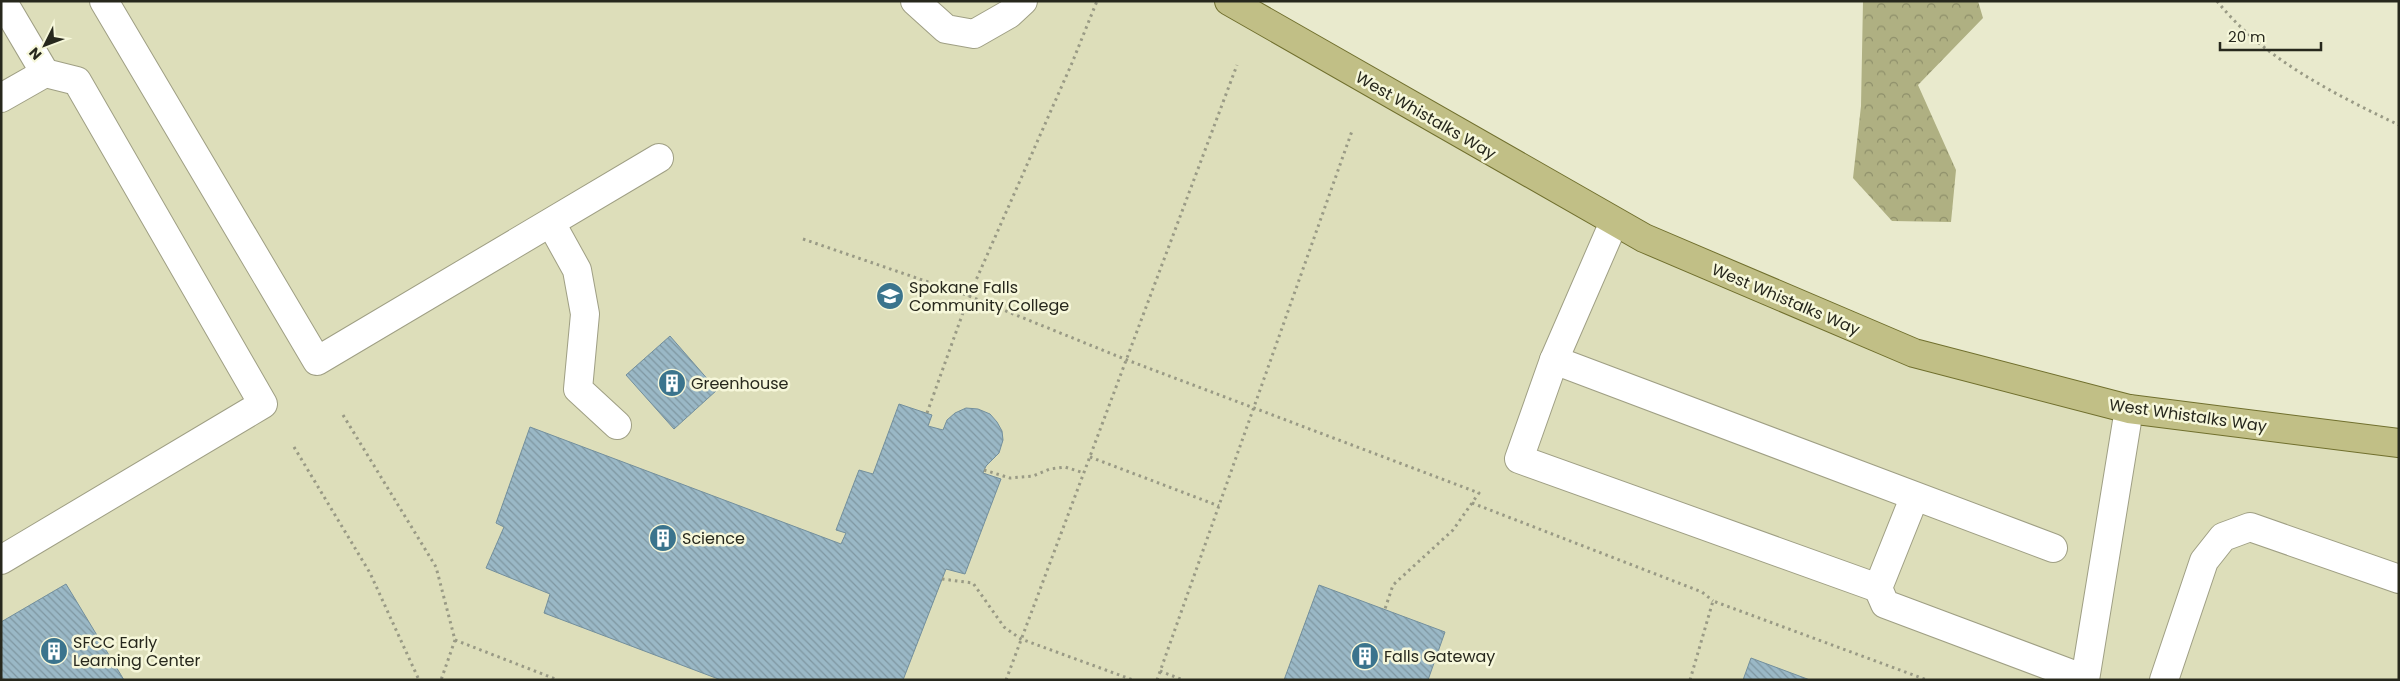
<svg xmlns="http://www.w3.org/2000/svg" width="2400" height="681" font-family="Poppins,sans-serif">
<defs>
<pattern id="forest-crowns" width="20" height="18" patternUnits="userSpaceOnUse" patternTransform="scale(1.25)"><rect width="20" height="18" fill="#afb082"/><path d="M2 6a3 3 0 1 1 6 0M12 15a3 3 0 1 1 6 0" fill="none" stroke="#8e8f6a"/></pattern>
<pattern id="building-back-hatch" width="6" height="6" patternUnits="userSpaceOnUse" patternTransform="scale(1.25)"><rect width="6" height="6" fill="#9ab8c6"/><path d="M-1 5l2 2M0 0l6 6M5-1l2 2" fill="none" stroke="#7e96a0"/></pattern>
</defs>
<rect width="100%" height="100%" fill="#e9eacd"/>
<polygon fill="#dddeba" points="1,1 1229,1 1643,238 1914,353 2129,409 2399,443 2399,680 1,680"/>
<polygon fill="url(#forest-crowns)" points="1863,1 1978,1 1983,18 1918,85 1956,170 1951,222 1892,221 1853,178 1861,106"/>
<g fill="url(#building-back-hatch)" stroke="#738f9c">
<polygon points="670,336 717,390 674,429 626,375"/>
<polygon points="899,404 932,415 928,426 943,430 947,420 955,413 966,408 978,409 990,414 997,422 1002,431 1003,440 999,453 986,466 983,473 1001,479 965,574 946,569 903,680 721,680 544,613 550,594 486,568 504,527 496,523 530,427 841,544 846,533 836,530 859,470 873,474"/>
<polygon points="66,584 124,680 1,680 1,622"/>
<polygon points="1319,585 1445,632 1428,680 1284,680"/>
<polygon points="1751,658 1810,680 1743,680"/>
</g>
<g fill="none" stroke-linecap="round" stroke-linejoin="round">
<g stroke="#9f9f84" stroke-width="30">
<g id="minor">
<polyline points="104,1 317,361 659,158"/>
<polyline points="915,1 946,29 974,34 1009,14 1023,1"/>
<polyline points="1,98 45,73"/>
<polyline points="1614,222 1554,360 1519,459 1878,588"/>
<polyline points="551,223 577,270 585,314 578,389 617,425"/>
<polyline points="1554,360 2053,548"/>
<polyline points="1914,498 1878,588 1885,604 2085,679"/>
<polyline points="1,560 263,404 77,81 45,73 6,7"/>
<polyline points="2085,680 2129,409"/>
<polyline points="2164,680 2204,561 2223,537 2250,527 2399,579"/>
</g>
</g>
<g stroke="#706f2d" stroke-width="30">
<polyline id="major" points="1229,1 1644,238 1914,353 2129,409 2399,443"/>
</g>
<g stroke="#999a85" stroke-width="3" stroke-dasharray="2.5 4" stroke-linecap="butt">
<path d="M2217,1C2262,58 2334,94 2399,125"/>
<polyline points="803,239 969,296 1127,360 1479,493 1453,530 1393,585 1385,609"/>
<polyline points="927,413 969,296 1072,63 1097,1"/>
<polyline points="343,415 436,567 455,640 441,680"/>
<polyline points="294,447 370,573 419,680"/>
<polyline points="1090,457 1219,506"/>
<polyline points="984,470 1010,478 1033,476 1050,469 1065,467 1084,473"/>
<polyline points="1472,503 1702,592 1713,601"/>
<polyline points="942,579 973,583 1004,627 1021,639 1133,680"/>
<polyline points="455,640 558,680"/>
<polyline points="1160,671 1183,680"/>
<polyline points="1006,680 1237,65"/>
<polyline points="1157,680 1352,131"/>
<polyline points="1690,680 1713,601 1927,680"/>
</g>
<use href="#minor" stroke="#fff" stroke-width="28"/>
<use href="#major" stroke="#c1bf86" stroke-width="28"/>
</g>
<defs>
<g id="university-disc" transform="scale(1.4375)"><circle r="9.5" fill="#3b748d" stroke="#f6f7da"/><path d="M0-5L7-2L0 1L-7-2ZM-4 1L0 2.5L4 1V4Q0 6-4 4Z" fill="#fff"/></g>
<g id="building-disc" transform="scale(1.4375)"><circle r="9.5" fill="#3b748d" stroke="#f6f7da"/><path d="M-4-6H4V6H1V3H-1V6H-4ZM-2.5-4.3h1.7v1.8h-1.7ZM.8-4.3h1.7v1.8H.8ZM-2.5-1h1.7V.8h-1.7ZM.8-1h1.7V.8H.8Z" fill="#fff"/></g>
</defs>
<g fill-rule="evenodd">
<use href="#university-disc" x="890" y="296"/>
<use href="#building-disc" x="672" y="383"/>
<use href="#building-disc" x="663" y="538"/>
<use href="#building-disc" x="54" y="651"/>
<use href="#building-disc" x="1365" y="656"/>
</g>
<g text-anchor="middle" stroke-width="5" stroke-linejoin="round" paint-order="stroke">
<g font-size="16" fill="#27281d" stroke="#f6f7da">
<text transform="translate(1426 115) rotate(30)" y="6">West Whistalks Way</text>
<text transform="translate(1786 299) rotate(23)" y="6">West Whistalks Way</text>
<text transform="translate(2188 415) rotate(8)" y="6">West Whistalks Way</text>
</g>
<g font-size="16" fill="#27281d" stroke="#f6f7da" text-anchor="start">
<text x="909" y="293">Spokane Falls<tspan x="909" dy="18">Community College</tspan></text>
<text x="691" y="389">Greenhouse</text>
<text x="682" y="544">Science</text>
<text x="73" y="648">SFCC Early<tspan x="73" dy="18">Learning Center</tspan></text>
<text x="1384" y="662">Falls Gateway</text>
</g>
</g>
<rect width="2400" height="681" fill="none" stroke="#27281d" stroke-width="5"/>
<g transform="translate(45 45) rotate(228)" stroke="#f6f7da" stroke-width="4" paint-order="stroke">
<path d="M0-4L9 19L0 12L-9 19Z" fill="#27281d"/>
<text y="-8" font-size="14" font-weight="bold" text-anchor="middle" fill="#27281d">N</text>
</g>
<path d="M2220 42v8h101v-8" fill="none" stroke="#27281d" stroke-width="2.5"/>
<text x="2228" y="42" font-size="15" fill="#27281d" stroke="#f6f7da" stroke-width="4" paint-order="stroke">20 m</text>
</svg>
